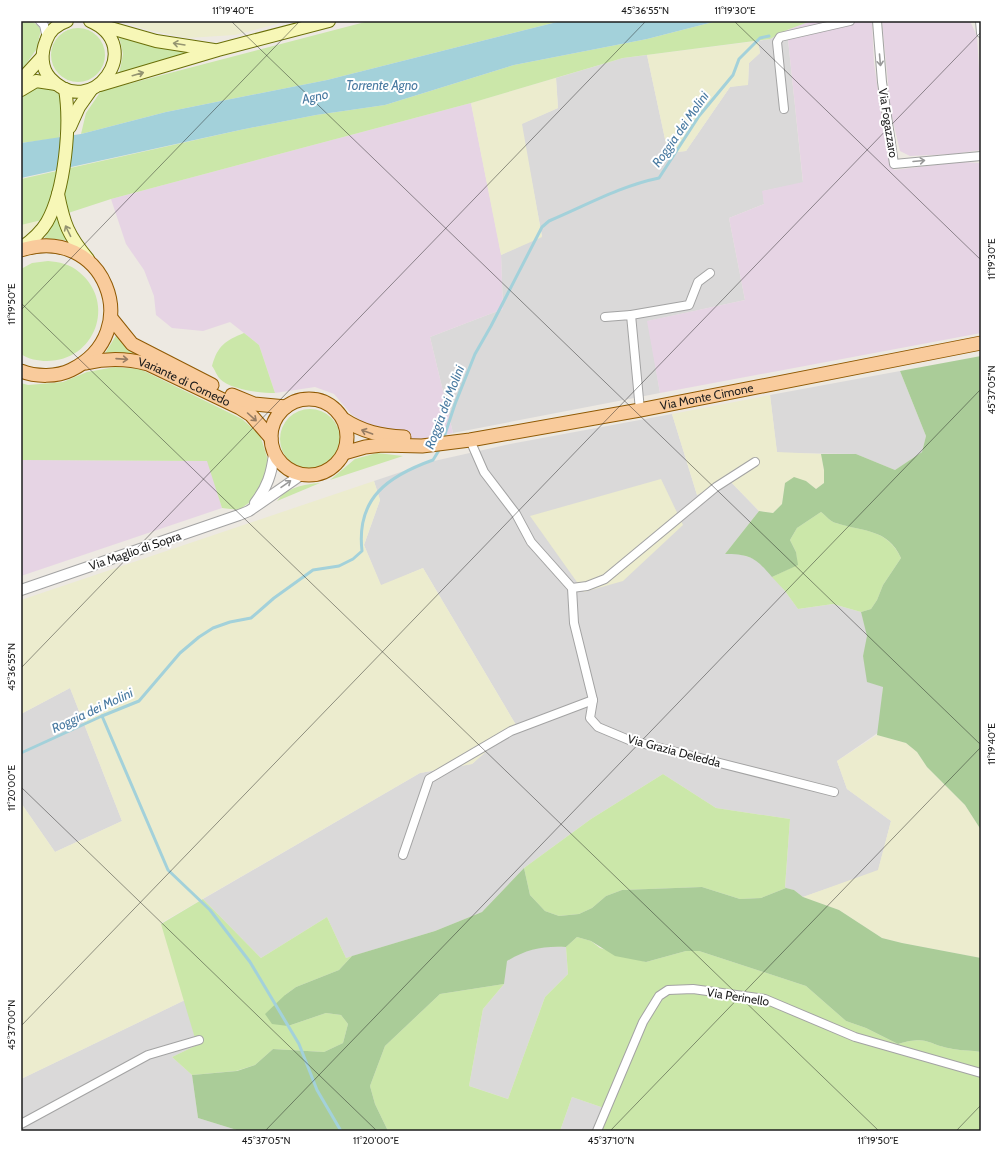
<svg xmlns="http://www.w3.org/2000/svg" width="1002" height="1152" font-family="Cabin,sans-serif">
<rect width="100%" height="100%" fill="#ede9e2"/>
<g fill="#dad9d9">
<polygon points="787,30 803,183 763,191 764,204 729,218 745,300 648,321 660,393 453,433 430,337 503,309 501,255 542,236 521,124 558,108 556,78 623,58 647,55 668,153 686,151 730,87 748,84 749,63 760,53 758,41 770,39"/>
<polygon points="900,371 926,436 922,452 895,470 856,454 777,453 770,395"/>
<polygon points="672,414 697,495 728,479 759,511 725,554 739,554 758,560 785,591 798,609 833,604 861,612 868,636 863,657 883,686 879,732 837,761 847,789 891,821 878,871 803,897 794,890 785,888 790,819 716,808 663,774 591,819 524,868 482,912 435,931 346,958 327,917 261,958 203,899 420,773 472,764 516,725 423,568 381,586 364,545 380,500 374,481 434,461 510,444"/>
<polygon points="70,688 122,821 55,852 21,803 21,714"/>
<polygon points="541,946 566,947 568,974 545,997 508,1099 469,1086 483,1009 504,984 506,961 520,953"/>
<polygon points="185,1000 197,1045 172,1057 192,1075 198,1118 240,1131 21,1131 21,1079"/>
<polygon points="572,1097 604,1108 600,1131 560,1131"/>
</g>
<g fill="#e6d4e4">
<polygon points="811,21 872,21 874,63 881,112 889,159 894,170 960,162 981,163 981,333 660,393 647,321 745,300 729,218 764,204 762,191 803,182 787,30"/>
<polygon points="882,21 970,21 977,36 981,100 981,150 954,154 910,156 900,151 891,113"/>
<polygon points="471,103 501,253 503,309 430,337 453,433 428,439 401,448 396,431 367,425 351,414 334,394 315,387 275,393 259,345 230,322 203,331 172,328 156,315 154,296 144,270 126,244 111,199"/>
<polygon points="21,460 208,461 222,508 21,576"/>
</g>
<g fill="#ececce">
<polygon points="121,21 288,21 235,35 187,38 144,29"/>
<polygon points="758,41 760,53 749,63 748,85 730,87 686,151 668,153 647,55"/>
<polygon points="556,78 558,108 522,124 542,237 501,255 471,103"/>
<polygon points="39,220 32,232 21,241 21,225"/>
<polygon points="770,395 777,452 821,454 824,470 824,483 816,489 806,481 785,483 782,504 773,513 759,511 728,479 697,495 672,414"/>
<polygon points="661,479 683,525 623,581 584,592 530,516"/>
<polygon points="374,481 380,500 364,545 381,585 423,568 516,725 472,764 420,773 161,923 185,1000 21,1079 21,803 55,852 122,821 70,688 21,714 21,600"/>
<polygon points="877,735 906,743 917,752 927,767 965,805 981,830 981,958 902,943 882,938 839,910 803,897 878,870 891,821 847,789 837,761"/>
</g>
<g fill="#cbe7a9">
<path d="M23,21C32,21 36,22 41,30L36,50L21,71V23Z"/>
<polygon points="369,21 561,21 327,80 166,112 81,134 86,113 101,91"/>
<polygon points="717,21 811,21 787,30 770,39 623,58 471,103 111,199 59,216 69,241 56,239 44,239 52,226 54,217 21,225 21,179 240,130 316,115 385,105 514,65 647,39"/>
<circle cx="78" cy="55" r="27"/>
<polygon points="119,36 199,53 119,74 123,54"/>
<polygon points="47,87 60,95 63,110 59,138 21,143 21,98 31,89"/>
<path d="M48,261C59,262 70,264 79,272C117,303 95,361 47,361C38,361 28,359 21,354V269L32,263Z"/>
<path d="M244,333L259,345L275,393C261,393 231,390 220,379C217,376 215,370 212,366C218,345 225,341 244,333Z"/>
<polygon points="117,334 125,344 142,357 104,355"/>
<polygon points="115,367 140,369 242,419 260,435 268,460 267,476 260,492 250,502 239,510 222,508 207,461 21,460 21,383 28,385 63,382 87,372"/>
<circle cx="310" cy="439" r="30"/>
<polygon points="377,453 403,456 330,480 355,459"/>
<path d="M320,483L277,501C286,488 304,484 320,483Z"/>
<path d="M821,512C826,516 831,522 836,523C863,532 887,528 901,558L883,585L877,600L871,609L861,612L833,604L798,609L785,591L772,577L797,565L796,552L790,540L797,528Z"/>
<polygon points="663,774 716,808 790,819 785,887 786,888 761,898 740,899 702,887 622,890 606,896 592,908 579,914 559,916 545,911 530,895 524,868 591,819"/>
<polygon points="203,899 261,958 327,917 346,958 352,956 339,970 296,987 285,995 288,1026 326,1013 341,1015 348,1024 343,1043 324,1052 273,1049 255,1065 236,1071 192,1075 172,1057 197,1045 161,924"/>
<path d="M577,937L591,941L600,948L646,962L686,951H699L806,986L846,1021L866,1028L898,1044C929,1035 927,1045 953,1049C962,1051 972,1050 981,1052V1131H600L604,1108L572,1097L560,1131H388L375,1104L370,1086L385,1046L440,994L504,984L483,1009L469,1086L508,1099L545,997L568,974L566,947Z"/>
</g>
<g fill="#aacc98">
<path d="M981,356V830L965,805L927,767L917,752L906,743L877,735L883,687L867,682L863,656L867,636L861,612L871,609L877,600L883,585L901,558C888,528 862,532 836,523C831,522 826,516 821,512L797,528L790,540L796,552L798,565L772,577C756,558 750,554 725,554L759,511L773,513L782,504L785,483L794,477L806,481L816,489L824,483V470L821,454H856L895,470L922,452L926,436L900,371Z"/>
<path d="M524,868L530,895L545,911L559,916L579,914L592,908L606,896L622,890L702,887L740,899L761,898L786,888L794,890L803,897L839,910L882,938L902,943L981,958V1052C972,1050 962,1051 953,1049C927,1045 929,1035 898,1044L866,1028L846,1021L806,986L699,951H686L646,962L615,956L591,941L577,937L566,947C541,946 528,949 507,961L504,984L440,994L385,1046L370,1086L375,1104L388,1131H240L198,1118L192,1075L237,1071L255,1065L273,1049L324,1052L343,1043L348,1024L341,1015L326,1013L288,1026L272,1024L265,1014L285,995L296,987L339,970L352,956L435,931L482,912Z"/>
</g>
<polygon fill="#a3d1da" points="561,21 717,21 647,39 514,65 385,105 316,115 240,130 21,178 21,143 81,134 166,112 327,80"/>
<g fill="none" stroke-linecap="round" stroke-linejoin="round">
<g stroke="#a3d1da" stroke-width="3">
<path d="M443,440L455,404L475,354L491,326L542,227L549,221C585,206 620,186 659,178L699,116L733,75L739,59L760,38L769,36"/>
<polyline points="102,716 168,870 210,910 250,962 299,1044 317,1090 341,1131"/>
<path d="M21,753L102,716L139,701L180,653L199,637L213,628L230,622L251,618L274,598L313,570L339,566L353,559L362,551C356,498 388,476 433,460L441,447"/>
</g>
<g stroke="#a3a3a3" stroke-width="10">
<g id="minor">
<polyline points="40,21 44,25 47,38"/>
<polyline points="877,21 882,82 894,164 981,156"/>
<polyline points="980,21 981,33"/>
<polyline points="784,109 777,42 780,37 850,21"/>
<polyline points="631,315 689,305 698,282 710,273"/>
<polyline points="605,317 631,315 640,410"/>
<polyline points="470,440 484,472 516,514 531,542 572,588 574,623 593,700 590,718 598,727 629,740 834,792"/>
<polyline points="572,588 587,586 605,579 716,487 755,462"/>
<polyline points="403,855 429,779 511,731 593,700"/>
<polyline points="21,1124 148,1055 199,1040"/>
<polyline points="597,1131 643,1022 659,996 668,990 693,989 765,999 855,1037 981,1073"/>
</g>
</g>
<g stroke="#a3a3a3" stroke-width="12">
<g id="tertiary">
<path d="M255,503C267,488 272,473 274,453"/>
<polyline points="21,590 239,515 249,511 301,475"/>
</g>
</g>
<g stroke="#6a6f08" stroke-width="14">
<g id="secondary">
<path d="M67,21C58,24 49,31 46,41C41,53 41,68 50,78C91,123 148,46 90,21"/>
<polyline points="100,25 156,41 214,50"/>
<polyline points="21,80 42,57"/>
<polyline points="100,85 218,50 329,21"/>
<polyline points="21,90 36,81 56,84"/>
<polyline points="70,127 79,107 91,90"/>
<path d="M58,194C64,224 68,235 88,259"/>
<path d="M21,248C31,241 40,234 47,222C65,190 71,125 65,89"/>
</g>
</g>
<g stroke="#905a04" stroke-width="15">
<g id="primary">
<path d="M21,250C103,223 148,332 71,370C57,377 36,377 21,371"/>
<polyline points="111,318 132,344 212,385"/>
<path id="s1" d="M86,363C107,358 126,358 148,364L240,408L251,415L271,438"/>
<polyline points="232,395 254,404 286,407"/>
<circle cx="309" cy="437" r="38"/>
<path d="M343,419C363,432 381,436 404,437"/>
<path id="s2" d="M344,453L365,447L382,445L422,446L470,440L640,410L981,343"/>
</g>
</g>
<use href="#minor" stroke="#fff" stroke-width="8"/>
<use href="#tertiary" stroke="#fff" stroke-width="10"/>
<use href="#secondary" stroke="#f7f7b7" stroke-width="12"/>
<use href="#primary" stroke="#f9cb9c" stroke-width="13"/>
</g>
<defs><path id="oneway-shaft" d="M-6 0H5M1.5-3L5.5 0L1.5 3" fill="none" stroke-width="1.6" stroke-linecap="round" stroke-linejoin="round"/></defs>
<g stroke="#949471">
<use href="#oneway-shaft" transform="translate(179 44) rotate(-171)"/>
<use href="#oneway-shaft" transform="translate(138 74) rotate(-16)"/>
<use href="#oneway-shaft" transform="translate(68 231) rotate(-116)"/>
</g>
<g stroke="#999">
<use href="#oneway-shaft" transform="translate(880 60) rotate(85)"/>
<use href="#oneway-shaft" transform="translate(919 161) rotate(-5)"/>
<use href="#oneway-shaft" transform="translate(286 484) rotate(-35)"/>
</g>
<g stroke="#967c62">
<use href="#oneway-shaft" transform="translate(122 359) rotate(4)"/>
<use href="#oneway-shaft" transform="translate(252 417) rotate(42)"/>
<use href="#oneway-shaft" transform="translate(367 432) rotate(-160)"/>
</g>
<path fill="none" stroke="#1c1c1c" stroke-width="1" stroke-opacity="0.45" d="M231,21L981,745M734,21L981,260M21,303L879,1131M21,310L300,21M21,668L646,21M21,787L377,1131M21,1026L981,32M265,1131L981,389M610,1131L981,747M956,1131L981,1105"/>
<g text-anchor="middle" stroke-width="4" stroke-linejoin="round" paint-order="stroke">
<g font-size="12" fill="#1c1c1c" stroke="#fff">
<text transform="translate(888 123) rotate(81)" y="4">Via Fogazzaro</text>
<text dy="4" stroke="none"><textPath href="#s1" startOffset="103">Variante di Cornedo</textPath></text>
<text dy="4" stroke="none"><textPath href="#s2" startOffset="368">Via Monte Cimone</textPath></text>
<text transform="translate(135 551) rotate(-19)" y="4">Via Maglio di Sopra</text>
<text transform="translate(674 751) rotate(15)" y="4">Via Grazia Deledda</text>
<text transform="translate(738 997) rotate(9)" y="4">Via Perinello</text>
</g>
<g font-size="13" font-style="italic" fill="#497aa1" stroke="#fff">
<text x="382" y="90">Torrente Agno</text>
<text transform="translate(315 96) rotate(-12)" y="5">Agno</text>
<text transform="translate(680 129) rotate(-55)" y="5">Roggia dei Molini</text>
<text transform="translate(444 407) rotate(-69)" y="5">Roggia dei Molini</text>
<text transform="translate(92 710) rotate(-25)" y="5">Roggia dei Molini</text>
</g>
</g>
<rect width="1002" height="1152" fill="none" stroke="#ffffff" stroke-width="44"/>
<rect x="22" y="22" width="958" height="1108" fill="none" stroke="#1c1c1c" stroke-width="1.5"/>
<g font-size="10" text-anchor="middle" fill="#1c1c1c">
<text x="233" y="14">11°19'40"E</text>
<text x="645" y="14">45°36'55"N</text>
<text x="735" y="14">11°19'30"E</text>
<text transform="translate(991 259) rotate(-90)" y="4">11°19'30"E</text>
<text transform="translate(11 304) rotate(-90)" y="4">11°19'50"E</text>
<text transform="translate(991 390) rotate(-90)" y="4">45°37'05"N</text>
<text transform="translate(11 667) rotate(-90)" y="4">45°36'55"N</text>
<text transform="translate(991 744) rotate(-90)" y="4">11°19'40"E</text>
<text transform="translate(11 788) rotate(-90)" y="4">11°20'00"E</text>
<text transform="translate(11 1025) rotate(-90)" y="4">45°37'00"N</text>
<text x="266" y="1144">45°37'05"N</text>
<text x="376" y="1144">11°20'00"E</text>
<text x="611" y="1144">45°37'10"N</text>
<text x="878" y="1144">11°19'50"E</text>
</g>
</svg>
